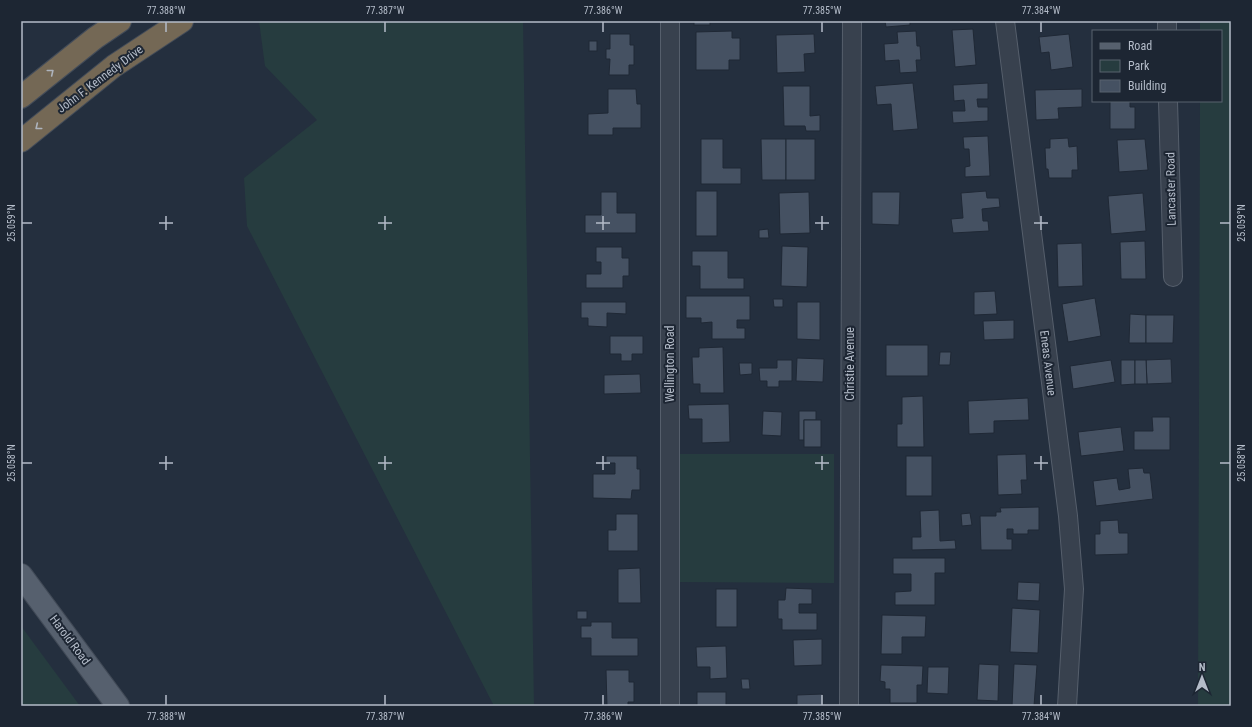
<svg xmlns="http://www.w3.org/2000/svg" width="1252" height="727" font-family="'Roboto Condensed',sans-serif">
<rect width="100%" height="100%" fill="#242f3e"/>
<g fill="#263c3f">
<polygon points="259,21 523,21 534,706 494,706 247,226 244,178 317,120 265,66"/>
<polygon points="1200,21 1231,21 1231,706 1198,706 1200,101 1221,101 1221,31 1200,31"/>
<polygon points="675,454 834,454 834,583 674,582"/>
<polygon points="21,626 80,706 21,706"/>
</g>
<g fill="#455162" stroke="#1f2835">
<rect x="694" y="21" width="16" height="4"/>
<polygon points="885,21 910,21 910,25 886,27"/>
<polygon points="973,29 976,65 955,67 952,30"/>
<polygon points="732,31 732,38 740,38 740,60 729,60 729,70 696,70 696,32"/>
<polygon points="916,31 917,46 920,46 921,60 916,60 917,72 900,73 899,60 885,61 884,44 898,43 897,32"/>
<polygon points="610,34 630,34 630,45 634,45 634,65 629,65 629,75 609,75 610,59 606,59 606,49 610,49"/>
<polygon points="814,34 815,53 804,54 805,72 777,73 776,35"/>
<polygon points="1069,34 1073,67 1051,70 1049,52 1041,53 1039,37"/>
<rect x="589" y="41" width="8" height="10"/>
<polygon points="913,83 918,129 893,131 891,104 877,105 875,86"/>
<polygon points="988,83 988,99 977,99 978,107 988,107 988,121 953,123 952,111 965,111 964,100 954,101 953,85"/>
<polygon points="783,86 810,86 810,116 820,115 820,131 806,131 805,126 784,126"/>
<polygon points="608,89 636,89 637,104 641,104 641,128 613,128 613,135 588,135 588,114 608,113"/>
<polygon points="1082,89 1082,107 1058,108 1059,119 1036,120 1035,90"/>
<polygon points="1110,101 1130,101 1130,107 1135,107 1135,129 1110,129"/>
<polygon points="988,136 990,176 965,177 965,167 970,166 969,149 964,149 963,137"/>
<polygon points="1068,138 1069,147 1077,146 1078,170 1072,170 1072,178 1049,178 1048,169 1046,169 1045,148 1050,148 1050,139"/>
<polygon points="701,139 723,139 723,168 741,168 741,184 701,184"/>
<polygon points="761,139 786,139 786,180 762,180"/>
<rect x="786" y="139" width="29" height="41"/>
<polygon points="1145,139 1148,170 1119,172 1117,140"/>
<rect x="696" y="191" width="21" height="45"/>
<polygon points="986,191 987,198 999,198 1000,207 982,209 983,221 988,221 989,231 953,233 951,219 963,218 961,193"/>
<polygon points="601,192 617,192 617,213 636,213 636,233 585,233 585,215 601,215"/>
<polygon points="809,192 810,233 780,234 779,193"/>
<polygon points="872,192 900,192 899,225 872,224"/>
<polygon points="1143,193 1146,231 1111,234 1108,196"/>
<polygon points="768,229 769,238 759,238 759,230"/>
<polygon points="1145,241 1146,279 1121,279 1120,242"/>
<polygon points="1082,243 1083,286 1058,287 1057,244"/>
<polygon points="782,246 808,247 807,287 781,286"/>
<polygon points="596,247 622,247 622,258 629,258 629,276 623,276 623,288 586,288 586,274 601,274 601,262 596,262"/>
<polygon points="692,251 728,251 728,278 744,278 744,289 700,289 700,266 692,266"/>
<polygon points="995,291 997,314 974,315 974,292"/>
<polygon points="686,296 750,296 750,320 737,320 737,328 745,328 745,339 712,339 712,322 701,323 701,318 686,318"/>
<polygon points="1095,298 1101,336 1068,342 1062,304"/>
<polygon points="773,299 783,299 783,307 774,307"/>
<polygon points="581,302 626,302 626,314 607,313 607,327 588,326 588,318 581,318"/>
<polygon points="797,302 820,302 820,340 797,339"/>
<polygon points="1130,314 1146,315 1146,343 1129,343"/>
<polygon points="1146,315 1174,315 1173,343 1146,343"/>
<polygon points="1014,320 1014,339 984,340 983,321"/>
<polygon points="610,336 643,336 643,354 632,354 632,361 621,361 621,354 610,354"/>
<rect x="886" y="345" width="42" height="31"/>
<polygon points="723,347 724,393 700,393 700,384 693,384 692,357 699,357 699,348"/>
<polygon points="940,352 951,352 950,365 939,365"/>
<polygon points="797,358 824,359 823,382 796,381"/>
<polygon points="1171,359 1172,383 1147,384 1146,360"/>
<polygon points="777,360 792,360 792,381 779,381 779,387 767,387 767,381 760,381 759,368 777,368"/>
<polygon points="1111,360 1115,382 1073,389 1070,366"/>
<polygon points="1121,360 1135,360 1135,384 1121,385"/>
<polygon points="1135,360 1146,360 1147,384 1135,384"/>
<polygon points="739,363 752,363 752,374 740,375"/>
<polygon points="640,374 641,393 604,394 604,375"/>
<polygon points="923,396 924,447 897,447 897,424 902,424 902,397"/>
<polygon points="1028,398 1029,420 994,421 994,433 969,434 968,401"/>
<polygon points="729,404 730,442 702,443 702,419 689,419 688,405"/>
<polygon points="763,411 782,412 781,436 762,435"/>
<polygon points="799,411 816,411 816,420 804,420 804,440 799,440"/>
<polygon points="1152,417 1170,417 1170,450 1134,450 1134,431 1153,431"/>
<rect x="804" y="420" width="17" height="27"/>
<polygon points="1121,427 1124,451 1081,456 1078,432"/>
<polygon points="1026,454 1027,480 1021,480 1022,494 998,495 997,455"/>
<polygon points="606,456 637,456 637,469 640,469 640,490 632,490 631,499 593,498 593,474 615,474 615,463 606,463"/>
<rect x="906" y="456" width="26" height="40"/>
<polygon points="1143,468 1144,473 1150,473 1153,499 1096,506 1093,481 1117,478 1119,490 1130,488 1128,469"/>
<polygon points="1039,507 1039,530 1028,530 1028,534 1013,534 1013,529 1007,529 1007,539 1012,539 1012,550 981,550 980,516 996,516 996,512 1001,512 1000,508"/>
<polygon points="939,510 940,541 955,540 956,549 912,550 912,537 921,537 920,511"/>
<polygon points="970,513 972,525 962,526 961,514"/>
<polygon points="616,514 638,514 638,551 608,551 608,530 616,530"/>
<polygon points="1118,520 1119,533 1128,533 1128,554 1095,555 1095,534 1100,534 1100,521"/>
<polygon points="893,558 945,558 945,573 935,573 935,605 895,605 895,592 911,591 911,574 893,574"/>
<polygon points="640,568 641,603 618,603 618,569"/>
<polygon points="1018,582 1040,583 1039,601 1017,600"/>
<polygon points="786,588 812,589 812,604 799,604 799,613 817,613 817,630 782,630 782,619 778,619 778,600 785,600"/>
<rect x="716" y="589" width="21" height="38"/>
<polygon points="1012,608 1040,610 1038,653 1010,652"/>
<rect x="577" y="611" width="10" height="8"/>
<polygon points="882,615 926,616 925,637 902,637 902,654 881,654"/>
<polygon points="591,622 612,622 612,638 638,638 638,656 591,656 591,638 581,638 581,626 591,626"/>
<polygon points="822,639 822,665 794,666 793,640"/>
<polygon points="726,646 727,678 710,679 710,667 697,667 696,647"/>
<polygon points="979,664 999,665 998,701 977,700"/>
<polygon points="1014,664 1037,665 1034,706 1012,706"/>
<polygon points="881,665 923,666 922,685 917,685 917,703 890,703 890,689 885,689 885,682 880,681"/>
<polygon points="928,667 949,667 948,694 927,693"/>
<polygon points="606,670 629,670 629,682 634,682 634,702 628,702 628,706 607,706"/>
<polygon points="741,679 749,679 750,689 742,689"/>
<rect x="697" y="692" width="29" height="14"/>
<polygon points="823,694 823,706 797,706 797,695"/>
</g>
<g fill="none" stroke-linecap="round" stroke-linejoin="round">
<g stroke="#565f6c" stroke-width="20">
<g id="minor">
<polyline points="1005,21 1068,516 1074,589 1067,706"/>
<polyline points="1167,21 1167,31"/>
<polyline points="1168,101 1173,277"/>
<polyline points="670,706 670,21"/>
<polyline points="849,706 852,21"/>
</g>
</g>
<g stroke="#414a57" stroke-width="24">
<polyline id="major" points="21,575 118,706"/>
</g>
<g stroke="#434c59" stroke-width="24">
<g id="highway">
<polyline points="21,97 95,38 120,21"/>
<polyline points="21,141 114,66 182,21"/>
</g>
</g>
<use href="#minor" stroke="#38414e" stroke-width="18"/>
<use href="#major" stroke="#56606e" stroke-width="22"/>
<use href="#highway" stroke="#746855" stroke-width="22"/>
</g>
<defs><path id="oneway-chevron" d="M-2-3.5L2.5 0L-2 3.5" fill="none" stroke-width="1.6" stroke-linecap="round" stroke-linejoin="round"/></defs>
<g stroke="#aeb4bd">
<use href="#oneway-chevron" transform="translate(51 72) rotate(-39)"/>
<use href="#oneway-chevron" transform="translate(38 127) rotate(141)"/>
</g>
<path fill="none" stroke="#b4bcc9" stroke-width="1.5" d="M166,22V32M385,22V32M603,22V32M822,22V32M1041,22V32M166,216V230M385,216V230M603,216V230M822,216V230M1041,216V230M22,223H32M159,223H173M378,223H392M596,223H610M815,223H829M1034,223H1048M1220,223H1230M166,456V470M385,456V470M603,456V470M822,456V470M1041,456V470M22,463H32M159,463H173M378,463H392M596,463H610M815,463H829M1034,463H1048M1220,463H1230M166,695V705M385,695V705M603,695V705M822,695V705M1041,695V705"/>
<g text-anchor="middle" stroke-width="4" stroke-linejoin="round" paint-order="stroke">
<g font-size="12" fill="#b4bcc9" stroke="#1d2633">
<text transform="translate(100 79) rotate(-37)" y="4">John F. Kennedy Drive</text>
<text transform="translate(1171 189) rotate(-91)" y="4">Lancaster Road</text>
<text transform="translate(1048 363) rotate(83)" y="4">Eneas Avenue</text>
<text transform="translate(670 364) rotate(-90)" y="4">Wellington Road</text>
<text transform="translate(850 364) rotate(-90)" y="4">Christie Avenue</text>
<text transform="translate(70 640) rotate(53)" y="4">Harold Road</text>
</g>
</g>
<rect width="1252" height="727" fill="none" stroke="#1d2633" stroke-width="44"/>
<rect x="1092" y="30" width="130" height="72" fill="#1d2633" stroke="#59626f"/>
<rect x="1100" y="43" width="20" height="6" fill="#56606e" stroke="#59626f"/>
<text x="1128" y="50" font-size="12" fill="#b4bcc9">Road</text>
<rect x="1100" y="60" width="20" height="12" fill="#263c3f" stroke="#59626f"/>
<text x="1128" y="70" font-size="12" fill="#b4bcc9">Park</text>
<rect x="1100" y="80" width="20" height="12" fill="#455162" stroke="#59626f"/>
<text x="1128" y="90" font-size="12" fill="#b4bcc9">Building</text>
<g transform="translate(1202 677)" stroke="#1d2633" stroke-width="3" paint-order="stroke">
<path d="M0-3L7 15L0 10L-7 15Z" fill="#b4bcc9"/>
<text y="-6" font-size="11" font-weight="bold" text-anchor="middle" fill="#b4bcc9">N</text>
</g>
<rect x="22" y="22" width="1208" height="683" fill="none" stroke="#b4bcc9" stroke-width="1.5"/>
<g font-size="10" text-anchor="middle" fill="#b4bcc9">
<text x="166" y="14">77.388°W</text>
<text x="385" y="14">77.387°W</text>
<text x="603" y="14">77.386°W</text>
<text x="822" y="14">77.385°W</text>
<text x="1041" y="14">77.384°W</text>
<text transform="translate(11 223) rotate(-90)" y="4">25.059°N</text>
<text transform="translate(1241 223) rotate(-90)" y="4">25.059°N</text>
<text transform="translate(11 463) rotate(-90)" y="4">25.058°N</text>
<text transform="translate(1241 463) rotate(-90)" y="4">25.058°N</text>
<text x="166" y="720">77.388°W</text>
<text x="385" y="720">77.387°W</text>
<text x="603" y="720">77.386°W</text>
<text x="822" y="720">77.385°W</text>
<text x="1041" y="720">77.384°W</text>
</g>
</svg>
